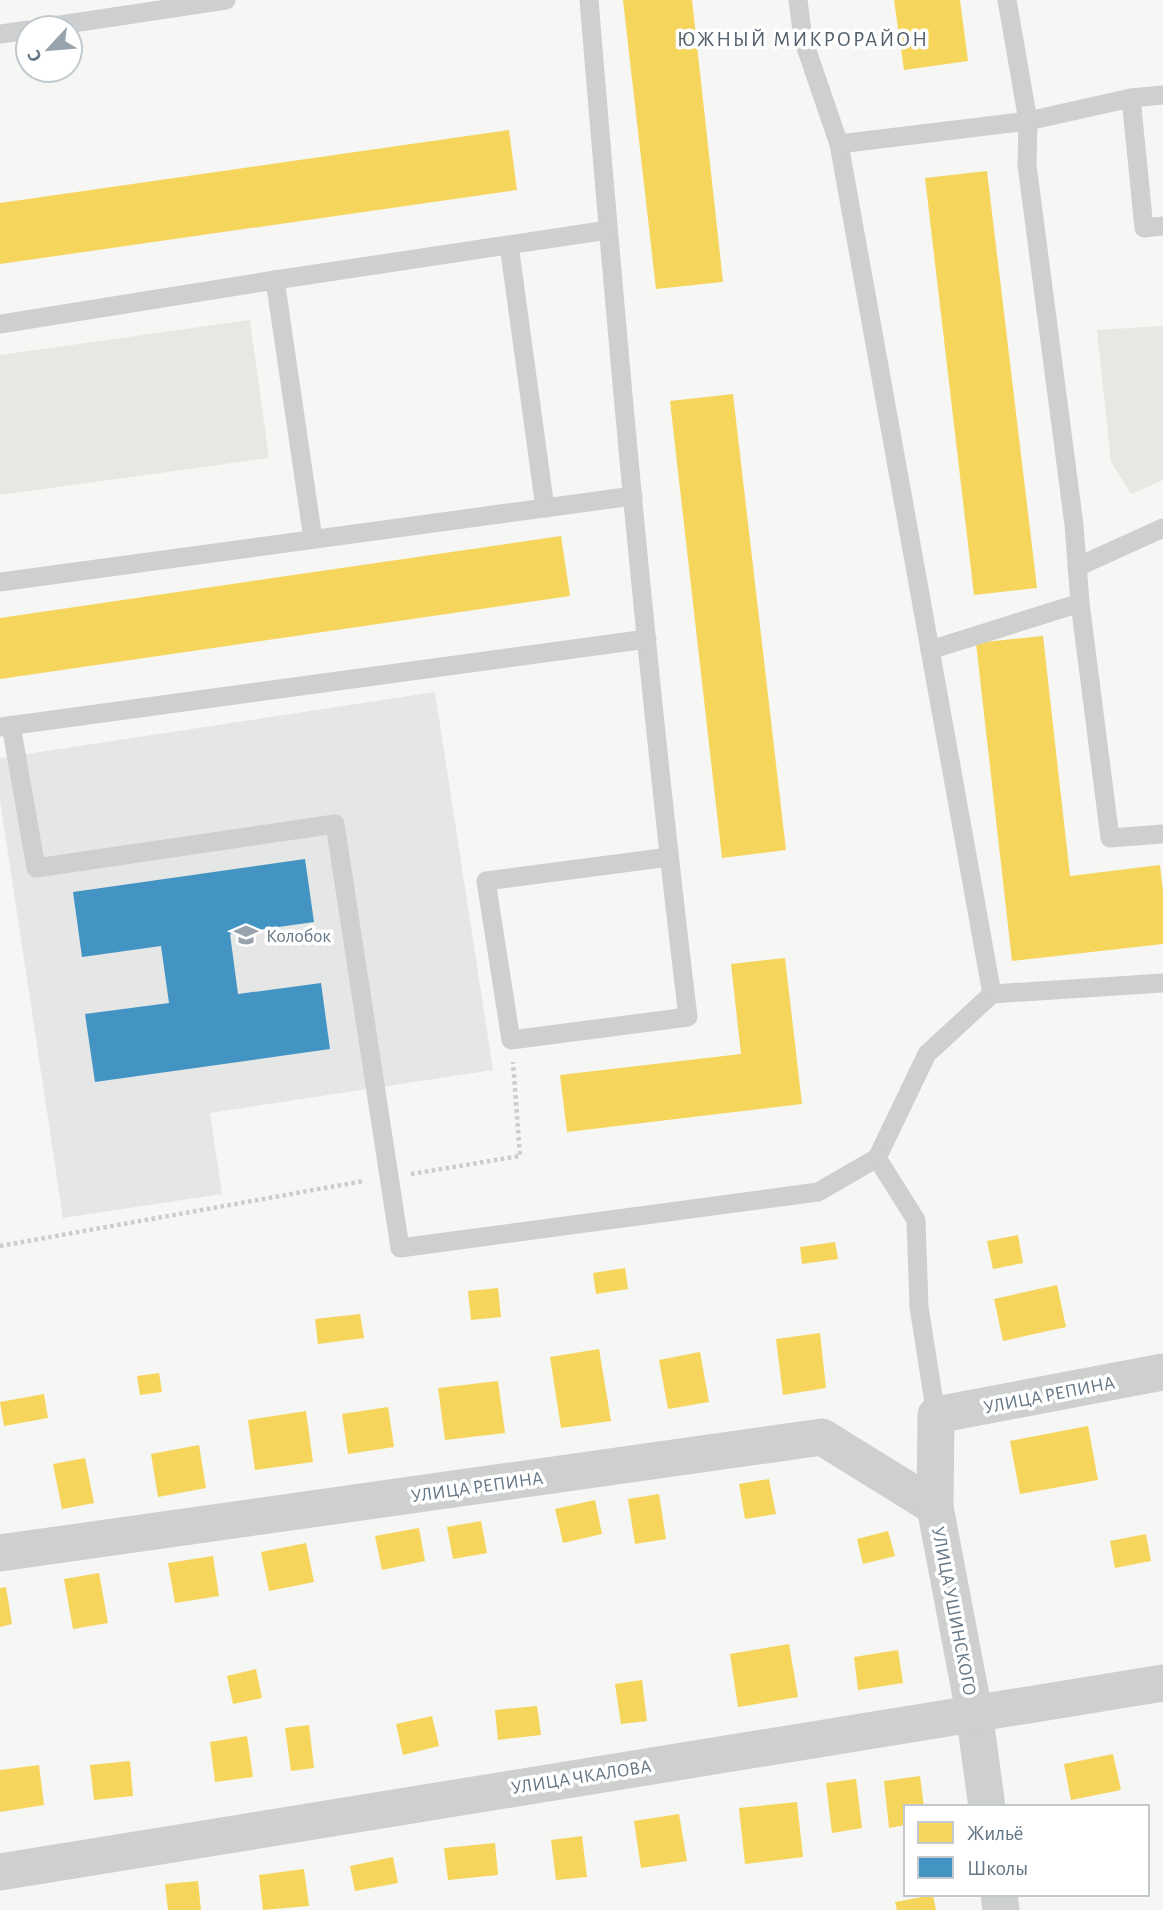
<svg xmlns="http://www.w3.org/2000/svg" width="1163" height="1910" font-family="'Alegreya Sans',sans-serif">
<rect width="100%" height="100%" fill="#f6f6f5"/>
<polygon fill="#e5e6e6" points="435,692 493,1070 210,1113 222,1194 63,1218 0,800 0,758"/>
<g fill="#e6e9e3">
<polygon points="250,320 269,458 0,495 0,355"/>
<polygon points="1163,326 1163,480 1131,494 1111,462 1097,330"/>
</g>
<g fill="#f6d55c">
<polygon points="623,0 692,0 723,282 656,289"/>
<polygon points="894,0 960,0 968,61 904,70"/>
<polygon points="509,130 517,190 0,264 0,203"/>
<polygon points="987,171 1037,588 974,595 925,178"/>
<polygon points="733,394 786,850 722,858 670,401"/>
<polygon points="561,536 570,596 0,679 0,618"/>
<polygon points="1043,636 1070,876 1160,865 1163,892 1163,944 1012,961 976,643"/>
<polygon points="785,958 802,1104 567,1132 560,1075 741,1054 731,964"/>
<polygon points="1018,1235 1023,1263 993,1269 987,1241"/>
<polygon points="835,1242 838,1259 802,1264 800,1247"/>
<polygon points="625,1268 628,1289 596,1294 593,1273"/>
<polygon points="1057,1285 1066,1327 1003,1341 994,1299"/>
<polygon points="498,1288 501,1317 471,1320 468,1291"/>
<polygon points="360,1314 364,1338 318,1344 315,1319"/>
<polygon points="820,1333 826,1388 783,1395 776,1339"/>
<polygon points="599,1349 611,1421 561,1428 550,1357"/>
<polygon points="700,1352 709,1402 668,1409 659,1360"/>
<polygon points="159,1373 162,1392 140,1395 137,1376"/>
<polygon points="498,1381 505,1433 445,1440 438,1388"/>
<polygon points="44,1394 48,1418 4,1426 0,1402"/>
<polygon points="388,1407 394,1447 348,1454 342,1414"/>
<polygon points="306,1411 313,1462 255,1470 248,1420"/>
<polygon points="1088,1426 1098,1480 1020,1494 1010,1441"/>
<polygon points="199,1445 206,1488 158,1497 151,1454"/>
<polygon points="85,1458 94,1503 62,1509 53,1464"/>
<polygon points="769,1479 776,1514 745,1519 739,1484"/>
<polygon points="659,1494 666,1539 635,1544 628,1499"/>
<polygon points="595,1500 602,1534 563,1543 555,1509"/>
<polygon points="481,1521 487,1553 453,1559 447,1527"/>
<polygon points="419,1528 425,1561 382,1570 375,1536"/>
<polygon points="888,1531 895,1556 863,1564 857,1539"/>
<polygon points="1146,1534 1151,1561 1115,1568 1110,1541"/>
<polygon points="306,1543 314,1582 269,1591 261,1552"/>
<polygon points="213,1556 219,1596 175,1603 168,1563"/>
<polygon points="99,1573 108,1623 73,1629 64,1579"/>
<polygon points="6,1587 12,1624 0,1627 0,1588"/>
<polygon points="789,1644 798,1697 738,1707 730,1654"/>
<polygon points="898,1650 903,1683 858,1690 854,1657"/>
<polygon points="256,1669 262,1698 233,1704 227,1676"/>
<polygon points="642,1680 647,1721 621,1724 615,1684"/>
<polygon points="537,1706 541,1735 498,1740 495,1710"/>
<polygon points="432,1716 439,1746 403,1755 396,1724"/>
<polygon points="309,1725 314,1768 291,1771 285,1728"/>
<polygon points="247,1736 253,1777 215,1782 210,1742"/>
<polygon points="1113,1754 1121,1790 1071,1800 1064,1764"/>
<polygon points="130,1761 133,1796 94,1800 90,1765"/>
<polygon points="39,1765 44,1805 0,1812 0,1770"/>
<polygon points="920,1776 924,1807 906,1807 906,1825 889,1828 884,1781"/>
<polygon points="856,1779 862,1828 832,1833 826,1783"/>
<polygon points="797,1802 803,1857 745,1864 739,1808"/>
<polygon points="679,1814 687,1861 641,1868 634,1821"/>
<polygon points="582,1836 587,1877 556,1880 551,1840"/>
<polygon points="495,1843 498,1875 448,1880 444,1848"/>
<polygon points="393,1857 398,1883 355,1891 350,1866"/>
<polygon points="304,1869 309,1906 263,1910 259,1875"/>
<polygon points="198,1881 201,1910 168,1910 165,1884"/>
<polygon points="933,1895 936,1910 897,1910 895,1902"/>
</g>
<polygon fill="#4393c3" points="305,859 314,922 230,934 238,994 321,983 330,1049 95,1082 85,1014 169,1003 161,946 82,957 73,892"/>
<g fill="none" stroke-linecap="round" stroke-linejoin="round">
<g stroke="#cccccd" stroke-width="4.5" stroke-dasharray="3.5 3.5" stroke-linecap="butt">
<polyline points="411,1174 520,1156 513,1062"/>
<polyline points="0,1246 364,1181"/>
</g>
<g stroke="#ced0d0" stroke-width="19">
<path d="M589,0C617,339 647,679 688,1017L511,1040L486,881L669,857"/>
<polyline points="798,0 803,39 839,144 992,994 927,1054 877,1158 916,1220 919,1307 936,1415"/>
<polyline points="40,28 226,0"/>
<polyline points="0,34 28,30"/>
<polyline points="1131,98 1144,228 1163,226"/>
<polyline points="839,144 1028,121 1131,98 1163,95"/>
<polyline points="509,245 545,508"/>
<polyline points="275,280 313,539"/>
<polyline points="0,324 275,280 608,230"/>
<polyline points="1077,567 1163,528"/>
<polyline points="0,582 633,496"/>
<polyline points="1080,603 1110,838 1163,834"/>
<polyline points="930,650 1080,603 1074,525 1027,165 1028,121 1007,0"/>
<polyline points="11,725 36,868 335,824 400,1248 818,1192 877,1158"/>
<polyline points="0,727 647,639"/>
<polyline points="992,994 1163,983"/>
</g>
<g stroke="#ced0d0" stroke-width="37">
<polyline points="0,1553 822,1437 935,1507"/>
<polyline points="987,1807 974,1712 935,1507 936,1415 1163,1372"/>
<polyline points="0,1872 1163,1683"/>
<polyline points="999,1894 1001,1910"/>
</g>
</g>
<defs>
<g id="school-bare" transform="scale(1.89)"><path d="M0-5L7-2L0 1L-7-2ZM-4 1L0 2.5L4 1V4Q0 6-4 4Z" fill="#98a3ad" stroke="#fff" stroke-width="2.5" paint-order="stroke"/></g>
</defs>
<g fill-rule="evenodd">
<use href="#school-bare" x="246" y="935"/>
</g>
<g text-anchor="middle" stroke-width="7" stroke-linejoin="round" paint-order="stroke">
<g font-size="19" fill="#657786" stroke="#fff" text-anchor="start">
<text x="266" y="942">Колобок</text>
</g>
<g font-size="19" fill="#657786" stroke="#fff">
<text transform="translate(1049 1394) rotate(-11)" y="7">УЛИЦА РЕПИНА</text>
<text transform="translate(477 1486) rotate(-8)" y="7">УЛИЦА РЕПИНА</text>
<text transform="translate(955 1611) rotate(79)" y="7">УЛИЦА УШИНСКОГО</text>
<text transform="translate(581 1776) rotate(-9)" y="7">УЛИЦА ЧКАЛОВА</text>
</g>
<g font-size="21" letter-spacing="2" fill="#53606b" stroke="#fff">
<text x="803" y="46">ЮЖНЫЙ МИКРОРАЙОН</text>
</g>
</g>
<rect x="904" y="1805" width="245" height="91" fill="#ffffff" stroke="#c1c9cf" stroke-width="2"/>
<rect x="918" y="1822" width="35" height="21" fill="#f6d55c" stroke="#c1c9cf" stroke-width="2"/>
<text x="967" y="1840" font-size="21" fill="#657786">Жильё</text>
<rect x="918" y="1857" width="35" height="21" fill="#4393c3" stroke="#c1c9cf" stroke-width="2"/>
<text x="967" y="1875" font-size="21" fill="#657786">Школы</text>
<g transform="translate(49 49) rotate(244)"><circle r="33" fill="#ffffff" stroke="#c1c9cf" stroke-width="2"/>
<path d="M0-5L12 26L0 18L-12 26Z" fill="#98a3ad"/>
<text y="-10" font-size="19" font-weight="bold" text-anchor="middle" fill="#657786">С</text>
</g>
</svg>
